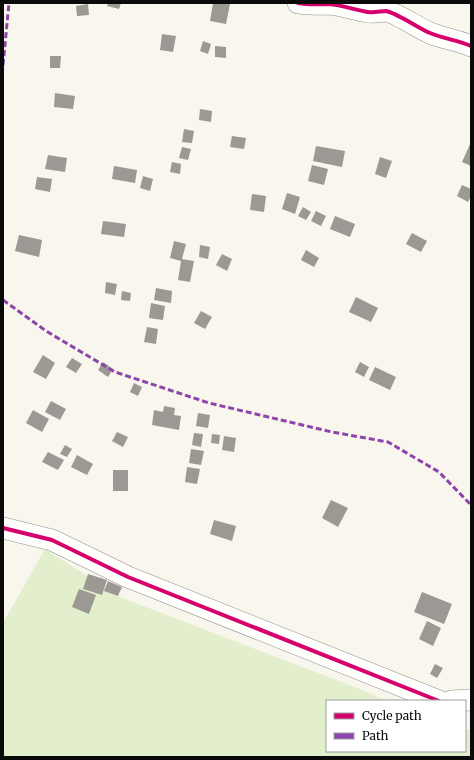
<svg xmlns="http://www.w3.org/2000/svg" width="474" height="760" font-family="Merriweather,serif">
<rect width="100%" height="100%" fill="#f9f6ed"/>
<polygon fill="#e3efcc" points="45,549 120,597 365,691 387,701 327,701 327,751 465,751 465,729 471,729 471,757 3,757 3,623"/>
<g fill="#9c9893">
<polygon points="108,3 121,3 119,9 107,6"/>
<polygon points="213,3 230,4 226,24 210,21"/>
<polygon points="88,4 89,15 77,16 76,6"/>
<polygon points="162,34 176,36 173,52 160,50"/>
<polygon points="203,41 211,44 208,54 200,51"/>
<polygon points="215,46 226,47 226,58 215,57"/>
<polygon points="50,56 61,56 60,68 50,68"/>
<polygon points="55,93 75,96 73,109 54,107"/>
<polygon points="200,109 212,111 211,122 199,120"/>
<polygon points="184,129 194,131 192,143 182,142"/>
<polygon points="232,136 246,138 244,149 230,147"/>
<polygon points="471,142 471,166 462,162"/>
<polygon points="316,146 345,151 342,167 313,161"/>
<polygon points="182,147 191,149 188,160 179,158"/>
<polygon points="48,155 67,158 65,172 45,169"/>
<polygon points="380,157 392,161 386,178 375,174"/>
<polygon points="172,162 181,164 180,174 170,172"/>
<polygon points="312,165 328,169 324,185 308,181"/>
<polygon points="114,166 137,170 135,183 112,179"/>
<polygon points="143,176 153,179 150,191 140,188"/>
<polygon points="37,177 52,179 50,192 35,189"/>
<polygon points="462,185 471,189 471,196 468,202 457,196"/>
<polygon points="287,193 300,197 295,214 282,209"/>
<polygon points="252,194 266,196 264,212 250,210"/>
<polygon points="303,207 311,212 306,220 298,216"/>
<polygon points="316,211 326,216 321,226 311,221"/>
<polygon points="335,216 355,224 350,237 330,229"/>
<polygon points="103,221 126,224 124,237 101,234"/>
<polygon points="412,233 427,241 421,252 406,244"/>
<polygon points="19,235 42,240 39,257 15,251"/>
<polygon points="174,241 186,244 182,259 194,261 190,282 178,280 181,261 170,258"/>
<polygon points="200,245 210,247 208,259 199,257"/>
<polygon points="306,250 319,258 314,267 301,260"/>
<polygon points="222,254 232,259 227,271 216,265"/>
<polygon points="106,282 117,284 115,295 105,293"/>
<polygon points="156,288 172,291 171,303 154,300"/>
<polygon points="122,291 131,293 130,301 121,300"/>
<polygon points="356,297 378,308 371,322 349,312"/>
<polygon points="151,303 165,306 163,320 149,318"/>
<polygon points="201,311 212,317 205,329 194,323"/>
<polygon points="147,327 158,329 156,344 144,342"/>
<polygon points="43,355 55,363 46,379 33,372"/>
<polygon points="72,358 82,364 76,373 66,367"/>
<polygon points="103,362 113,369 108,377 98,370"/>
<polygon points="360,362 369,367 364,377 355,372"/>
<polygon points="375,367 396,377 390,390 369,380"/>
<polygon points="134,383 142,387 138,396 130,392"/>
<polygon points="51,401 66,409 60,420 45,412"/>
<polygon points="164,406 175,408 174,415 181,416 179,430 152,425 154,410 163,412"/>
<polygon points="33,410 49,419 42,432 26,423"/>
<polygon points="198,413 210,415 208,428 196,426"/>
<polygon points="117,432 128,437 123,447 112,441"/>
<polygon points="194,433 203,434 201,447 192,445"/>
<polygon points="212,434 220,435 219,444 211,443"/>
<polygon points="224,436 236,438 234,452 222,450"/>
<polygon points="65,445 72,449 67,457 60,454"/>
<polygon points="191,449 204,451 201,465 189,463"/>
<polygon points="48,452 64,460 58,470 42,462"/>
<polygon points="77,455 93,464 87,475 71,467"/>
<polygon points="187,467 200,469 197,484 185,482"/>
<rect x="113" y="470" width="15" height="21"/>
<polygon points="331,500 348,508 338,527 322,518"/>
<polygon points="214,520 236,526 232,541 210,534"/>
<polygon points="88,574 107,580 102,595 83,589"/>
<polygon points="108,581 122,587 118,596 104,591"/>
<polygon points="79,589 96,595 89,614 72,607"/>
<polygon points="422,592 452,604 444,624 414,612"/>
<polygon points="427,621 441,628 433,646 419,639"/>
<polygon points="435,664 443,668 437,678 430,674"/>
</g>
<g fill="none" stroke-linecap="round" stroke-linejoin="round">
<g stroke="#92908c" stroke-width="22">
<g id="minor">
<path d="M298,3C309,5 318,4 329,4C342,5 355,10 368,12C374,13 381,11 386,11C397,13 418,28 430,33C444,39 458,40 471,46"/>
<polyline points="3,528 52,540 128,577 439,701"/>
<polyline points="451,701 471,700"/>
</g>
</g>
<use href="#minor" stroke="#fefefc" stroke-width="21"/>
<g stroke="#8e44ad" stroke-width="3" stroke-dasharray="6 3" stroke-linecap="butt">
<polyline points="3,65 9,3"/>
<polyline points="3,300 46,331 115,372 209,403 332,432 388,442 439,472 471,505"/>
</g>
<g stroke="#fff" stroke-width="6">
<g id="cycleway">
<path d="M298,3C309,5 318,4 329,4C342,5 355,10 368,12C374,13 381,11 386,11C397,13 418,28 430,33C444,39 458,40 471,46"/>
<polyline points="3,528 52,540 128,577 439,701"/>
</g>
</g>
<use href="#cycleway" stroke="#d6006c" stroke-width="4"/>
</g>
<rect width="474" height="760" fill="none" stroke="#0a0a0a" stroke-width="8"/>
<rect x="326" y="700" width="140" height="52" fill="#ffffff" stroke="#9d9d9d"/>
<rect x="334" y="713" width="20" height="6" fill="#d6006c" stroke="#9d9d9d"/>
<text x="362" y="720" font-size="12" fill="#0a0a0a">Cycle path</text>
<rect x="334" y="733" width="20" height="6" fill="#8e44ad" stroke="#9d9d9d"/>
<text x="362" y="740" font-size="12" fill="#0a0a0a">Path</text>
</svg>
